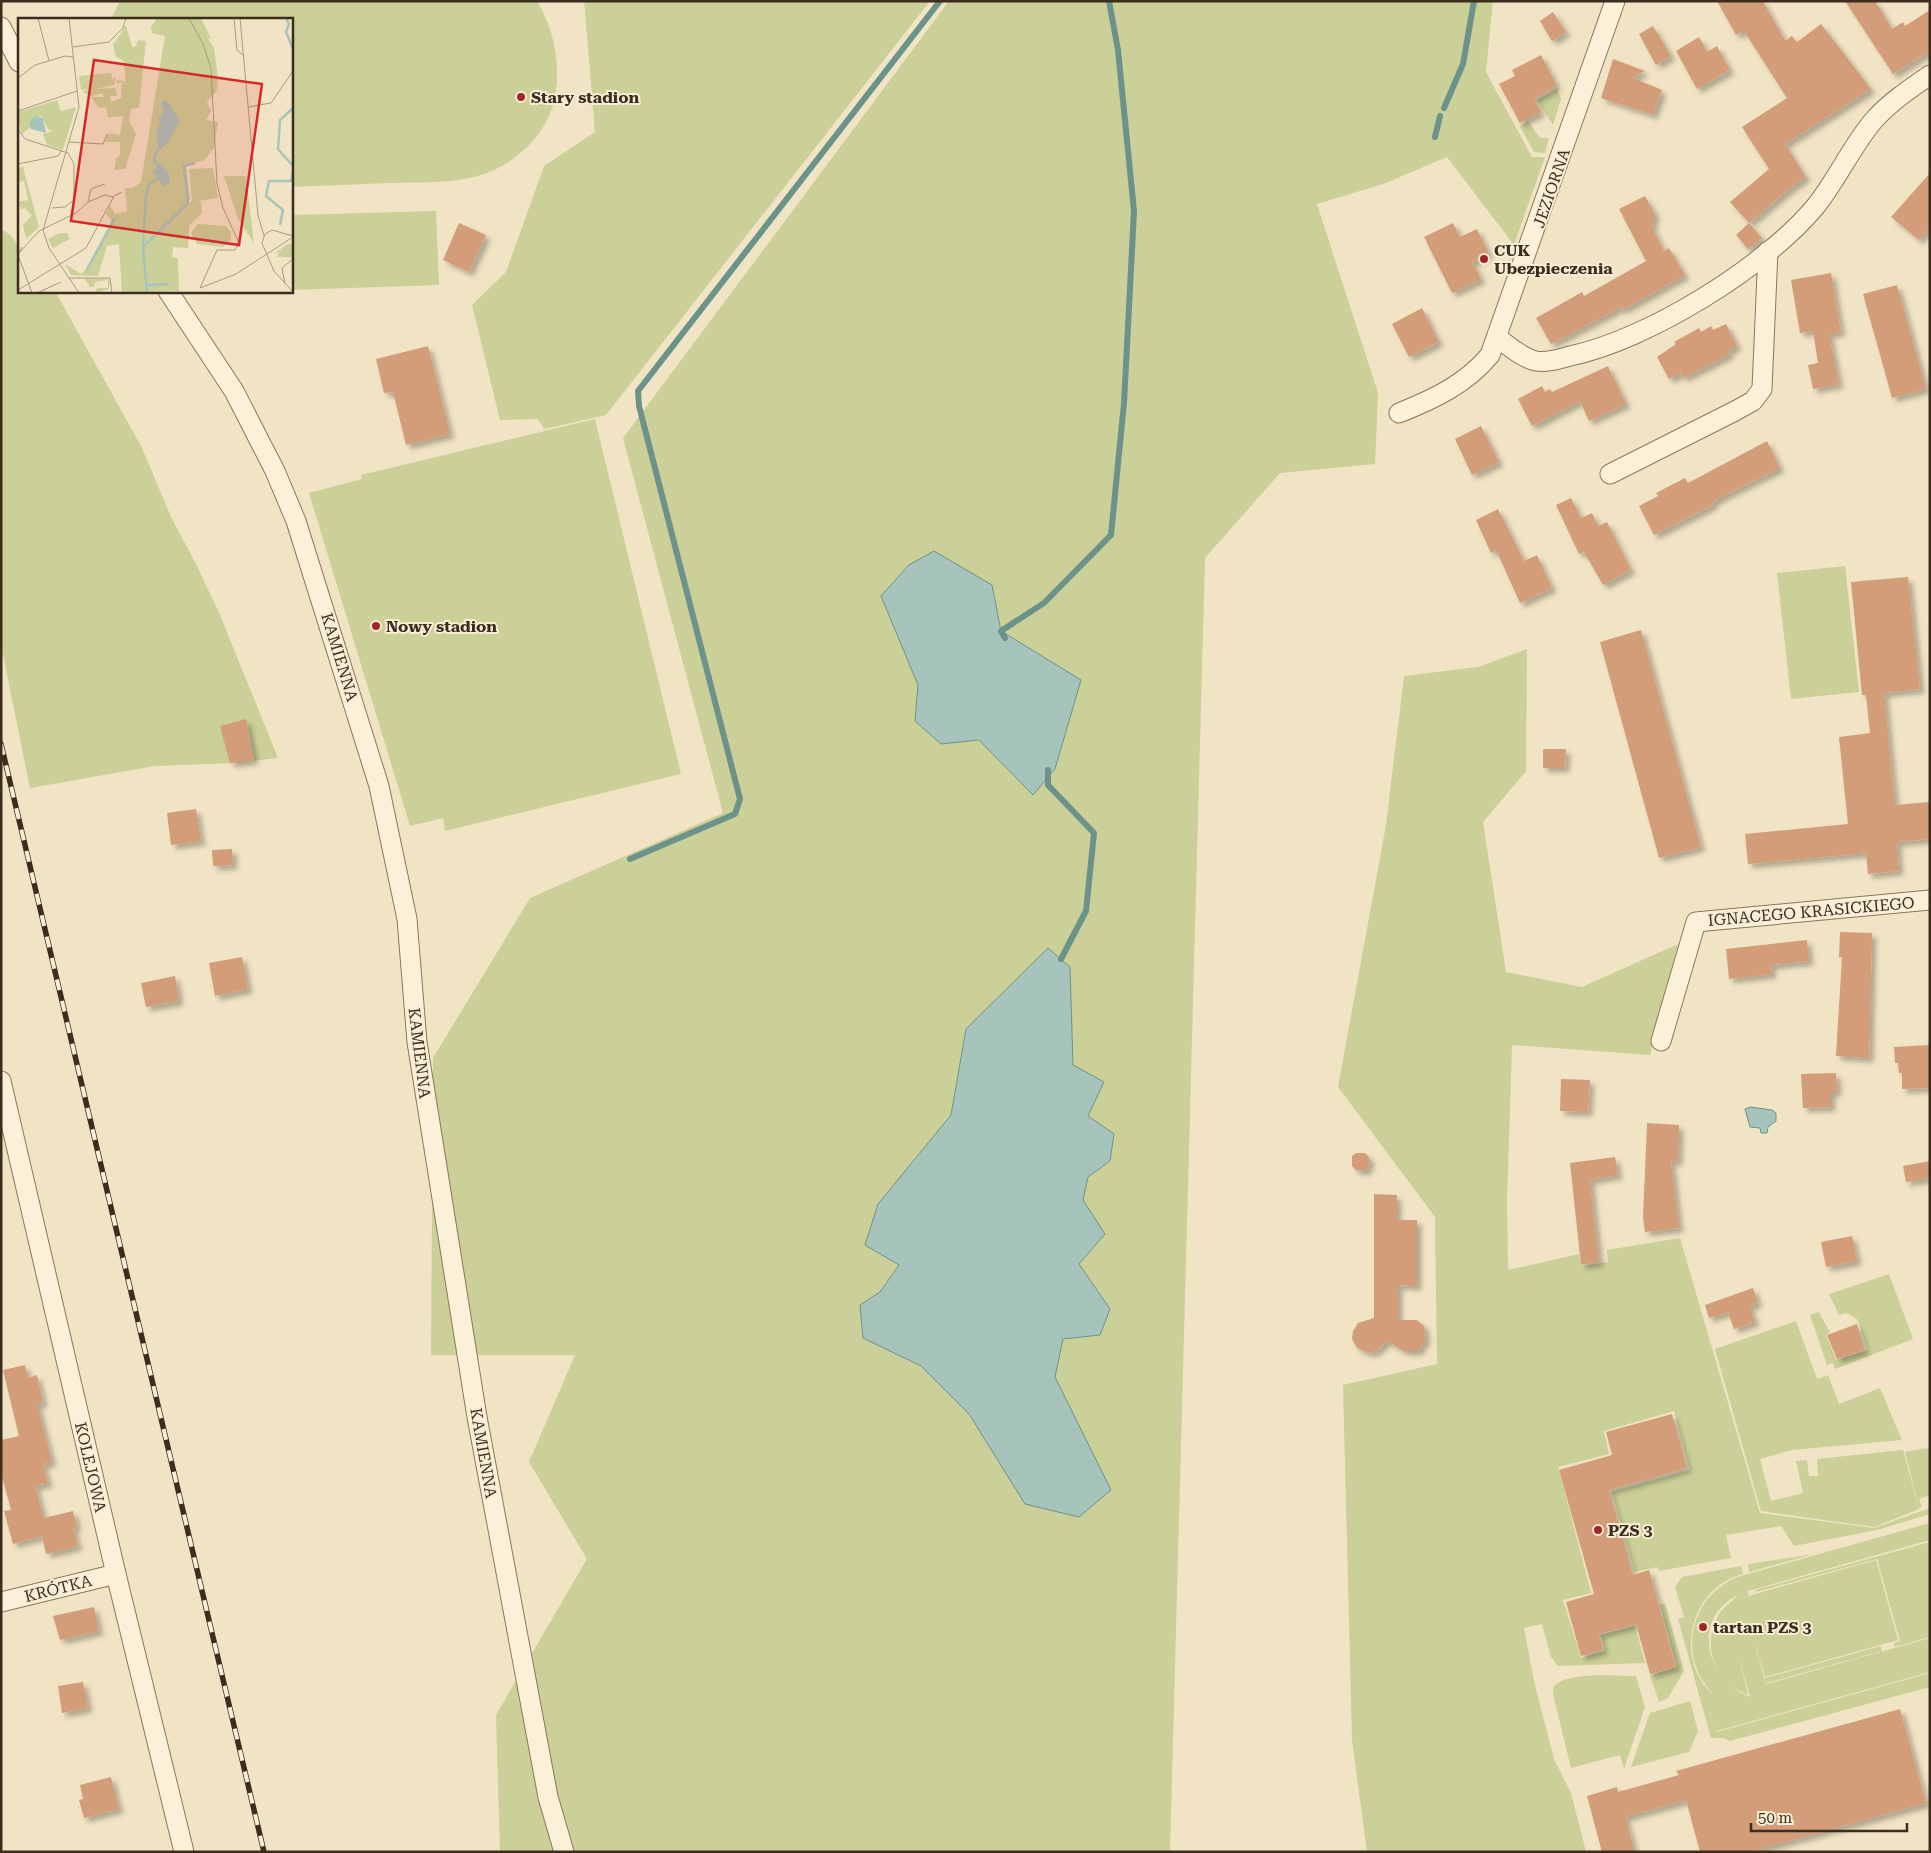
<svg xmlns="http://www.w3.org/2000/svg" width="1931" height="1853" font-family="'Roboto Serif',serif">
<defs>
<filter id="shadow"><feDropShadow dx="4.5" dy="4.5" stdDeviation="2.5" flood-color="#0004"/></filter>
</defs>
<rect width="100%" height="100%" fill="#f1e4c4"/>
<g fill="#cad097" fill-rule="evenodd">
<path d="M120,1H537C554,30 561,62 555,96C549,133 516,164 481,175C452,184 419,182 390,183C357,184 324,186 291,187V19H111Z"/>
<polygon points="584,1 930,1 606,415 544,429 538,419 500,420 472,305 506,272 544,166 595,132"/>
<polygon points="949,1 1493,1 1486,72 1532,157 1545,157 1514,245 1447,157 1383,184 1317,204 1378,393 1375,464 1280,473 1205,558 1170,1852 500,1852 496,1715 587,1559 529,1462 575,1355 431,1355 433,1058 530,898 723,813 623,438"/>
<polygon points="1557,89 1561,99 1553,125 1537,100"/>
<polygon points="1528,121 1540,138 1549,138 1545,153 1534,152 1520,126"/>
<polygon points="436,211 439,285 291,290 291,215"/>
<path d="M1,230C26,238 19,269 19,291H55L141,446L172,519L197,566L220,615L278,758L234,763L155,766L30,788L1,645Z"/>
<polygon points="595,419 681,774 445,831 443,818 410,826 309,493 362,479 361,475"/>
<polygon points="1845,566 1859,692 1791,699 1777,573"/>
<polygon points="1527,649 1526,771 1483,822 1506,972 1582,987 1678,944 1650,1055 1512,1045 1507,1201 1508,1270 1579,1254 1581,1266 1608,1262 1607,1250 1680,1238 1760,1513 1874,1528 1930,1508 1930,1514 1877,1530 1794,1546 1781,1526 1726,1535 1731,1558 1659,1571 1657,1567 1635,1572 1612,1492 1690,1470 1674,1411 1604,1431 1609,1454 1558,1467 1591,1593 1563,1600 1581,1658 1605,1651 1601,1635 1635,1626 1645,1663 1558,1666 1551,1657 1542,1624 1524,1628 1534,1681 1554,1759 1571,1793 1586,1852 1367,1852 1352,1740 1343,1385 1437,1364 1435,1217 1338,1087 1386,825 1404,676 1478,667"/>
<polygon points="1889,1274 1913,1339 1835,1369 1833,1363 1827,1365 1810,1315 1819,1312 1830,1332 1826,1335 1836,1360 1868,1350 1857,1319 1846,1313 1839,1315 1829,1294"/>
<polygon points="1796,1321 1817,1379 1828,1375 1839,1404 1880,1388 1902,1440 1792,1450 1760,1459 1771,1501 1803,1493 1796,1461 1807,1460 1809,1476 1818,1476 1817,1459 1903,1450 1919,1509 1874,1527 1761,1511 1715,1349"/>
<polygon points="1926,1448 1930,1450 1930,1495 1919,1499 1922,1507 1919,1508 1905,1452"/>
<path d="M1930,1523V1540L1748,1591L1749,1595L1741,1598L1876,1560L1898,1640L1765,1677L1751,1632L1766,1684L1930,1638V1672L1717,1731L1709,1708L1717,1732L1930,1673V1687L1730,1741L1724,1738H1711L1678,1619L1684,1617L1675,1587L1682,1577L1741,1566L1743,1574C1691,1587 1673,1657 1712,1694C1708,1687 1701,1680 1698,1672C1682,1634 1700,1593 1737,1577ZM1738,1595C1733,1601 1723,1607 1718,1616C1705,1639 1710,1670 1731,1686C1736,1690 1743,1692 1748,1695L1738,1655L1750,1697C1705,1681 1691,1618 1738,1595Z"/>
<polygon points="1930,1542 1930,1637 1895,1647 1894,1643 1900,1641 1877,1559 1756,1592 1755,1590"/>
<polygon points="1814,1554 1749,1572 1748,1564"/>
<polygon points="1665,1603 1684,1671 1668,1698 1659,1702 1650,1675 1677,1667 1660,1605"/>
<polygon points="1881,1646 1882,1651 1766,1683 1765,1678"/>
<path d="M1636,1676L1645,1707L1624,1769L1620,1755L1571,1768L1553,1694L1554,1686C1570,1671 1614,1676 1636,1676Z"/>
<polygon points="1690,1701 1698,1731 1689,1752 1631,1767 1650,1713"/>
</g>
<g fill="#a6c4bb" stroke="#6c938a">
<polygon points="934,551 992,585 1001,631 1081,680 1055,769 1033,795 979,740 941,744 915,721 918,685 881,596 909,565"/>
<polygon points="1048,948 1070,967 1073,1065 1104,1082 1088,1116 1114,1134 1110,1161 1088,1177 1083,1200 1105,1234 1079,1264 1110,1309 1100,1335 1063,1339 1055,1377 1111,1490 1079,1517 1025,1504 969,1414 921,1366 863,1338 860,1305 880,1292 899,1265 865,1245 878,1204 951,1115 966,1029"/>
<polygon points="1750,1107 1772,1110 1776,1113 1776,1121 1768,1127 1767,1133 1761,1133 1760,1128 1750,1127 1745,1109"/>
</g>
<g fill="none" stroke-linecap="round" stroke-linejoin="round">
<g stroke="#6c938a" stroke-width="6">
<polyline points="1444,108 1463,64 1474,1"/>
<polyline points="1435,137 1440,116"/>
<polyline points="1005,638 1001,631 1044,603 1111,535 1124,403 1134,211 1118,50 1109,1"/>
<polyline points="1048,770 1048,785 1094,833 1086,911 1061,959"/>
<polyline points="630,859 735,814 740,799 639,406 638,391 940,1"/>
</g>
</g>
<g fill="#d29d78" filter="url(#shadow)">
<polygon points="1717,1 1763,1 1785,41 1792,36 1797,42 1821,24 1871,89 1785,144 1806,177 1789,189 1749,223 1730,202 1769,169 1742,127 1787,98 1744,31 1736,35"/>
<polygon points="1845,1 1875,1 1892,29 1903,22 1905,26 1930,10 1930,51 1893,74"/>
<polygon points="1553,12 1566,32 1552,41 1540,21"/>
<polygon points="1653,26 1671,56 1656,65 1639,34"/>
<polygon points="1699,37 1707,52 1717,46 1730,70 1697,89 1676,51"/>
<polygon points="1541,55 1557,86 1534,99 1541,112 1520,123 1499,84 1515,76 1512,70"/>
<polygon points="1613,59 1645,71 1633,78 1662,90 1653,115 1601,98"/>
<polygon points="1930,173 1930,227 1919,240 1891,217"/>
<polygon points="1645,196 1655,214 1652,227 1664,251 1669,248 1685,275 1622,310 1621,307 1551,344 1536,318 1582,292 1584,296 1646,261 1619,209"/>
<polygon points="459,223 486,235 469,272 443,260"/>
<polygon points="1453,223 1460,237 1477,229 1489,254 1472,262 1481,279 1452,293 1424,237"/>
<polygon points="1749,223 1762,238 1748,249 1736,235"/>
<polygon points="1831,273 1841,332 1829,334 1839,384 1813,389 1808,365 1818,363 1813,331 1800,333 1791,280"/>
<polygon points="1897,285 1926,389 1892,398 1863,294"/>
<polygon points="1422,308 1439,342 1409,357 1392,324"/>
<polygon points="1726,324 1737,346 1728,351 1730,354 1683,378 1681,373 1669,379 1657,357 1676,344 1674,342 1699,328 1701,332 1711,326 1713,330"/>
<polygon points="428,346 450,434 406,445 393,392 384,393 376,359"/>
<polygon points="1608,366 1626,404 1589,421 1580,401 1532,426 1518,399 1542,386 1545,392 1550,389 1552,392"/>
<polygon points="1481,426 1499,462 1472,475 1455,439"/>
<polygon points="1767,441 1780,468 1721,497 1712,503 1713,505 1654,535 1639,506 1658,496 1656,493 1685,478 1688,483"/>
<polygon points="1571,498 1581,518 1592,513 1598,526 1607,522 1631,570 1603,585 1584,552 1579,554 1556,505"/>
<polygon points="1498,509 1524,561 1537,555 1552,588 1520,603 1496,550 1491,553 1476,520"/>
<polygon points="1908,577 1920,689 1884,693 1895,805 1930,802 1930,839 1897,842 1899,871 1868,874 1866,853 1748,864 1745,834 1848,824 1839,737 1870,733 1866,695 1862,695 1851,582"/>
<polygon points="1641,630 1701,847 1659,858 1600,642"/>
<polygon points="246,719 254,760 230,763 220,726"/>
<polygon points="1543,749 1566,749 1565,768 1543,768"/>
<polygon points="196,809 201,841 171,845 167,813"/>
<polygon points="232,849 233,865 213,866 212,850"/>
<polygon points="1840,932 1872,933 1869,1058 1836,1056 1842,957 1839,957"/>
<polygon points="1807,940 1809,961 1771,965 1772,974 1729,979 1726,949"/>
<polygon points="242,957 248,989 215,996 209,963"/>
<polygon points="175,976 179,1001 146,1007 141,983"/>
<polygon points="1930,1045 1930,1088 1902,1089 1902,1073 1899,1073 1898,1063 1895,1063 1894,1047"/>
<polygon points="1836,1073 1837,1092 1831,1092 1831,1107 1803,1108 1801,1074"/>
<polygon points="1561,1079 1590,1080 1588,1112 1560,1111"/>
<polygon points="1647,1123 1679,1125 1678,1161 1671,1161 1679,1228 1645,1232 1643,1218"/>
<polygon points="1356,1153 1365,1153 1369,1157 1370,1162 1366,1171 1356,1170 1352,1166 1352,1156"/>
<polygon points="1615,1157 1618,1175 1590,1180 1599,1262 1581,1265 1570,1163"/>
<polygon points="1930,1161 1930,1178 1906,1182 1903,1166"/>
<polygon points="1374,1194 1397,1195 1397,1220 1417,1220 1417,1286 1398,1285 1398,1320 1417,1320 1424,1326 1426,1339 1418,1351 1404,1351 1387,1341 1376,1351 1369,1353 1357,1348 1352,1339 1353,1331 1358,1323 1374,1318"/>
<polygon points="1852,1236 1857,1261 1826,1267 1821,1242"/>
<polygon points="1753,1288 1758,1303 1749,1306 1755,1322 1734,1329 1728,1312 1709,1318 1705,1305"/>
<polygon points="1857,1324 1865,1350 1837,1359 1827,1335"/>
<polygon points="25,1365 28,1378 37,1375 43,1403 37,1404 52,1462 43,1464 48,1483 35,1486 44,1518 73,1511 77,1527 73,1528 78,1546 46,1554 42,1536 13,1544 4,1511 11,1510 1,1473 1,1440 19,1436 3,1370"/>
<polygon points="1672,1414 1687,1468 1609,1490 1633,1575 1649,1570 1676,1667 1650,1674 1636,1624 1599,1634 1603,1650 1581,1656 1566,1602 1594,1594 1559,1470 1612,1455 1606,1432"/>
<polygon points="94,1607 99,1631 60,1640 53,1616"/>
<polygon points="83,1682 88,1708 62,1713 58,1686"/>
<polygon points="1900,1709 1926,1803 1749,1852 1700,1852 1686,1800 1625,1817 1635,1852 1602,1852 1587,1796 1617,1787 1618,1792 1679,1775 1676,1771"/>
<polygon points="111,1777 119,1809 84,1818 79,1800 83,1799 80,1785"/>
</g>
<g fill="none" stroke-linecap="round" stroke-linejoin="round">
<g stroke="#8e7559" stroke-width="21">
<g id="street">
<polyline points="1,27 19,62"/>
<polyline points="168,291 234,391 275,471 296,521 379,786 407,919 417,1042 477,1417 548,1797 564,1852"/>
<path d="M1498,338C1509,346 1522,358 1536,361C1547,363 1559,359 1570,356C1647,340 1764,268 1815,207C1837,180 1851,147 1874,120C1890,102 1911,88 1930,75"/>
<path d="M1399,413C1434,399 1466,384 1490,355L1615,1"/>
<polyline points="1610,474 1735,411 1753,401 1762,389 1768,251"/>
<polyline points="1661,1041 1696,922 1930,900"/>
<polyline points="1,1081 116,1574 184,1852"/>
<polyline points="1,1602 116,1574"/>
</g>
</g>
<use href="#street" stroke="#fbf1d9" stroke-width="19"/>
<g stroke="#3d2d1e" stroke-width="5.5">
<polyline id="rail" points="1,744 264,1852"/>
</g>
<use href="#rail" stroke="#f8eed5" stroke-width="4" stroke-dasharray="11" stroke-linecap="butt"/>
</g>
<g fill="#a12526" stroke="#f8eed5" stroke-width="2">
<circle cx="521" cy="97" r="5"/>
<circle cx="1484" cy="259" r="5"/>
<circle cx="376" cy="626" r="5"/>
<circle cx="1598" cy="1530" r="5"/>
<circle cx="1703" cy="1627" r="5"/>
</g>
<g text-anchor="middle" stroke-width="4" stroke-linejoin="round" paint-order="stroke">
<g font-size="16" font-weight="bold" fill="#3d2d1e" stroke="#f8eed5" text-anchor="start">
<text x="531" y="103">Stary stadion</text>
<text x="1494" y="256">CUK<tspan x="1494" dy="18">Ubezpieczenia</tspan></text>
<text x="386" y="632">Nowy stadion</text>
<text x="1608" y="1536">PZS 3</text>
<text x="1713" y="1633">tartan PZS 3</text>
</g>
<g font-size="16" fill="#3d2d1e" stroke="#f8eed5">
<text transform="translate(1551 188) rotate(-71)" y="6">JEZIORNA</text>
<text transform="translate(340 657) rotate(73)" y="6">KAMIENNA</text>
<text transform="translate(1811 911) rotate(-5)" y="6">IGNACEGO KRASICKIEGO</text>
<text transform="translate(420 1053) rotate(83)" y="6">KAMIENNA</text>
<text transform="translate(484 1453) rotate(80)" y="6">KAMIENNA</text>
<text transform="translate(91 1467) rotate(77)" y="6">KOLEJOWA</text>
<text transform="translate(58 1588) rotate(-14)" y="6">KRÓTKA</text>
</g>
</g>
<g transform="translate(18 18)">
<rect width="275" height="275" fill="#f1e4c4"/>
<path d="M139,0H183L193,21H190L196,30L200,60L199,72L189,84L193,93L188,102L200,104L196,130L186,142L168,147L172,181L128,226L174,183L171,151L195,150L200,180L179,183L183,184L184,195L171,208L170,230L155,229L154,239L160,240L161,273L104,275L101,226L89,228L80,258L53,257L47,246L63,256L71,249L90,214L93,203L88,196L92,187L97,196L109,193L107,170H115L123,164L147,18L134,15L133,9ZM108,7L114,29L118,28L120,22L128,23L121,90L113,91L111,103L118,116L107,151L96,152L98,141L102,137V124H87L90,115L102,117L105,98L90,99L88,89L81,90L73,79H85V75L73,78L64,74L70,71L63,72L61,58L93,55L95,64V61L98,59L96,67L77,71L98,70L99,78H92L93,84L103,80L104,64L99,66L98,62L106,63L108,67L107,55L105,42L98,39L95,27ZM39,82L43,93L58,89L45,132L29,127L25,116L35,113L30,111L23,97L11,104L13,109L4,116L0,103V94ZM5,149L21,209L8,221L5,207L14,197L7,190L3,192L1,184L10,182L6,163L0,164V150ZM206,158H228L236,225L220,201ZM180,206L207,208L213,214V222L205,229L179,226L173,215ZM42,215H49L52,221L35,230L30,221ZM270,226H275V239H259L261,234L257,235ZM61,260L89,261L92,263L91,271L77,275L79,270H90V262L77,264L76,269H72L67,261Z" fill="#cad097"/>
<path d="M146,82L150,84L162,103L149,126L141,132L138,115L143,104L140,100L146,94L143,84ZM18,98L25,100L28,115L13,111L11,104ZM141,145L150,153L152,164L146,168L135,155Z" fill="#a6c4bb"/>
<path fill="none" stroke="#a6c4bb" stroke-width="2.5" d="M268,0L271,6L268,14L275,31M275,90L262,102L260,131L275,148M139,148L136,141L140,131M262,207L265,192L248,178L251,163H273L275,153M125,228L128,178L131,167L141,159M125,229L170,185L166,148L177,145M125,230L129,275M68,253L97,200M130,267L151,266"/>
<path fill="none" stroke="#a99b82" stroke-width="1" d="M20,0L31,43M51,0L61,89L25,212L31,230L61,275M171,0L185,26L193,50L199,166L205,190L221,225L217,232H199L182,270M216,0L219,32L225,37M222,0L240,197L246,218M55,29L91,24L105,10L108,0M0,60L17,47L47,38L55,39M230,89L253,85L275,53M0,93L59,73M0,111L7,121L50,135L56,146V182L47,189L34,190M51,124L85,126L89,116M0,146L40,138L43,133M70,184L73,171L87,166M275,218L254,212L247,216L244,225L256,253L275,274M4,229L0,237L14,275M2,234L21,213L58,195L70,184L87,177L95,179M51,260H92L94,275M267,266L264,250L275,241M182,270L218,256L275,219M0,272L68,230L96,178L104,174M19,275L43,264"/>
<path fill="#d62828" fill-opacity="0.15" stroke="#d62828" stroke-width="2.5" d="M76,42L244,66L221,227L53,203Z"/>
<rect width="275" height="275" fill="none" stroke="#3d2d1e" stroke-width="2.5"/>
</g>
<rect width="1931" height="1853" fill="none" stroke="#3d2d1e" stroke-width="5"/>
<path d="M1751 1823v8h156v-8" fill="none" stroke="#3d2d1e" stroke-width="2.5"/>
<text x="1758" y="1823" font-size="15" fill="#3d2d1e" stroke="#f8eed5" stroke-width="4" paint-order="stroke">50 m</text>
</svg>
